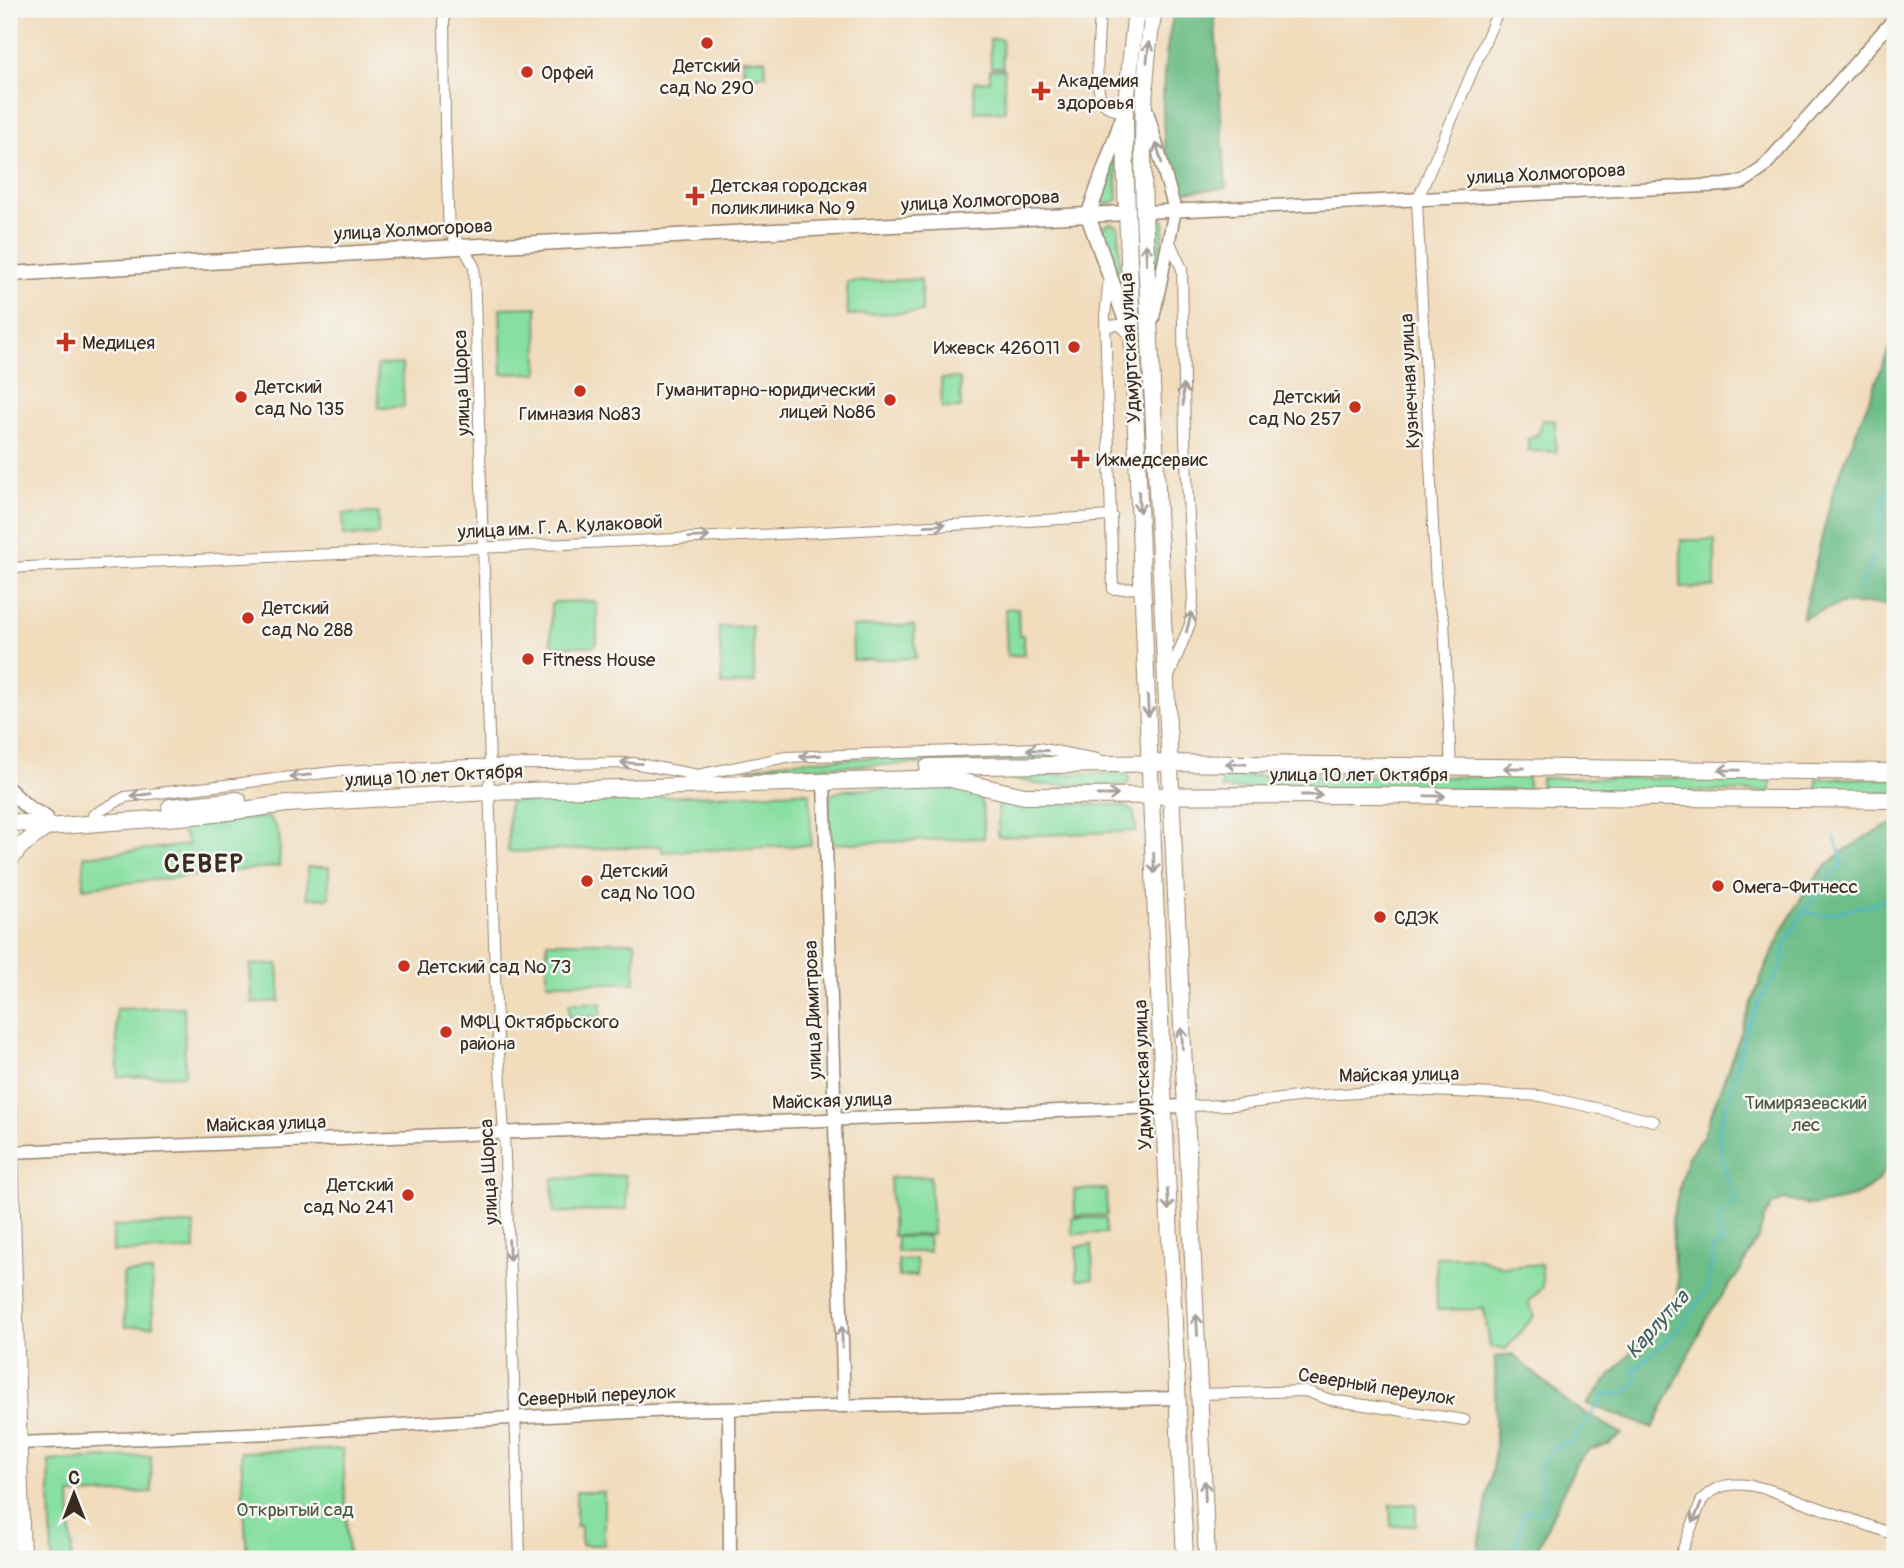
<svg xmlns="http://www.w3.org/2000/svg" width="1904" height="1568" font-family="Pangolin,sans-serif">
<rect width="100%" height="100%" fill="#f6f6f2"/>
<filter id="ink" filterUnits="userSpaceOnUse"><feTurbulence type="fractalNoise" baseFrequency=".0143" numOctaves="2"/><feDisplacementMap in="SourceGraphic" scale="14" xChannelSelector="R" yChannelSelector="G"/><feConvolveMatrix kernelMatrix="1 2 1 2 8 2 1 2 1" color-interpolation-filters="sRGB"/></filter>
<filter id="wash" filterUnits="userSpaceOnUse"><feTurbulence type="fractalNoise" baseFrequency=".00686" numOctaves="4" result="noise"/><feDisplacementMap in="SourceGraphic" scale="28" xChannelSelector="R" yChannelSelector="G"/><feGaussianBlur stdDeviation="1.57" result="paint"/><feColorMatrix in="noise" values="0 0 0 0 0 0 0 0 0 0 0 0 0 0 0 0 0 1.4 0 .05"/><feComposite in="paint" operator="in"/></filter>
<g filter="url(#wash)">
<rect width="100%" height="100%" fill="#f1dcbc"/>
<g fill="#88dfa2" stroke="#628460" stroke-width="2">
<polygon points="990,39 1002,39 1003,67 991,67"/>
<polygon points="743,59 765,59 766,75 744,76"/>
<polygon points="1004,69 1005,111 975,112 974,82 990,81 990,70"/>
<path d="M1115,151L1118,199C1112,205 1105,206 1101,198Z"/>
<polygon points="1158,218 1163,220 1165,224 1155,274 1153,227 1154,222"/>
<polygon points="1111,223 1117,226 1119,229 1120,287 1103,230 1104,226"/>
<polygon points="921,279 922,312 848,315 847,282"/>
<polygon points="537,307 538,373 502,374 500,308"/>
<polygon points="402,364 404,407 379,408 377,365"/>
<polygon points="960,378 961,408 942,408 941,379"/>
<polygon points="1542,420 1555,421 1556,452 1528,451 1528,439 1539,433"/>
<polygon points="378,513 378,535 343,536 343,514"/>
<polygon points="1681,540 1715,540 1715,587 1681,588"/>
<polygon points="593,601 597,605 597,641 594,646 555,646 551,642 551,605 555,602"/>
<polygon points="1018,608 1019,635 1023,635 1024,655 1007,656 1005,609"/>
<polygon points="914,625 916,658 853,660 852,627"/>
<polygon points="752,626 755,683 722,685 719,627"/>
<polygon points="1044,751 1071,759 744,769 789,761"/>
<polygon points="1123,773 1129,776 1129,782 1125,786 1043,785 1000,776"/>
<polygon points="1222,776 1528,777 1528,790 1222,789"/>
<polygon points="1541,778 1771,778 1771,792 1541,790"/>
<polygon points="1817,778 1895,779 1895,793 1817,793"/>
<path d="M949,786C988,792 983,803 984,838L830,844L829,798L835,793L845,790Z"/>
<polygon points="804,792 810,793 811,845 662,852 662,846 508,852 509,802"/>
<polygon points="1003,800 1009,800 1028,803 1120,805 1126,807 1134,813 1136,831 998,837 998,808"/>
<path d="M267,817C283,828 280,848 279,866L83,888L84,856L189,845L180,827Z"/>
<rect x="307" y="867" width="22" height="31"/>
<rect x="547" y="942" width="88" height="41"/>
<polygon points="278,964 280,1001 252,1003 250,965"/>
<rect x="569" y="1003" width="32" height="14"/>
<polygon points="184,1007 185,1075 118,1077 116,1009"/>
<polygon points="625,1175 627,1209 554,1213 552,1179"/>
<polygon points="930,1176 933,1234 893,1236 890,1178"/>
<polygon points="1106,1189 1107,1215 1075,1216 1074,1190"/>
<polygon points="1072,1218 1106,1218 1106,1233 1072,1234"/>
<polygon points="194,1224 195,1250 113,1252 113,1226"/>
<polygon points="928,1236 929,1252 897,1252 897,1237"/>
<polygon points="1092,1245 1093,1279 1077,1279 1077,1246"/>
<polygon points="1436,1257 1474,1257 1505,1267 1541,1264 1543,1287 1528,1302 1534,1316 1506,1349 1490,1347 1484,1309 1437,1310"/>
<polygon points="916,1259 917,1276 899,1277 898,1260"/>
<polygon points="152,1272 153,1326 125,1327 123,1273"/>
<polygon points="343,1449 348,1559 247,1559 241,1452"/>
<polygon points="151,1456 152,1492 70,1495 72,1559 52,1559 49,1461"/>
<polygon points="576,1492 604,1492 604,1545 581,1545 581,1526 576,1526"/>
<polygon points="1416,1504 1416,1525 1391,1526 1390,1505"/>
</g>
<g fill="#6ebe88" stroke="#547453" stroke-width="2">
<path d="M1175,9H1214L1226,188L1176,192C1173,182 1169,171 1167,160C1159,114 1163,54 1175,9Z"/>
<polygon points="1895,334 1895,604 1841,604 1802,618 1834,488"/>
<path d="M1895,824V1150C1891,1159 1886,1171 1879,1179C1864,1196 1835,1204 1813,1205C1803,1205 1794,1202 1785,1199L1772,1205L1764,1219L1758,1238L1740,1271L1707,1317L1653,1428L1587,1404L1678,1296V1277L1674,1265L1672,1219L1687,1158L1703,1136L1763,973L1783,930L1805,891L1823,869L1841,853L1865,837L1888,826Z"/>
<polygon points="1513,1355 1570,1404 1622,1434 1609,1444 1588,1450 1576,1464 1539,1545 1534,1559 1477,1559 1495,1451 1495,1357"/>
</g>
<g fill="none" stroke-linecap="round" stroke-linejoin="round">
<g stroke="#4cb8c8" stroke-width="2.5">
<polyline points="1859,589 1873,560 1884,497 1895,473"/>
<polyline points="1803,912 1824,915 1878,903 1895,897"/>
<polyline points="1509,1559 1520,1537 1520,1522 1526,1512 1541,1512 1546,1506 1539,1469 1555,1448 1572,1442 1606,1394 1626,1393 1638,1381 1634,1370 1674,1334 1709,1288 1712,1250 1722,1243 1717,1217 1737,1204 1722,1161 1719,1125 1731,1094 1745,1033 1760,1001 1782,966 1786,944 1803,912 1843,863 1835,838"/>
</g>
</g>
</g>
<g filter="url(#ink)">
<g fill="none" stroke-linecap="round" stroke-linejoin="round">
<g stroke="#96836d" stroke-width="12">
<g id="minor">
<polyline points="444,9 445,128 449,232 463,247 474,266 490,765"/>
<path d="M1100,9C1100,29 1092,90 1104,104C1109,109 1118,111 1125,113"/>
<polyline points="1109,277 1105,316 1113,589 1142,588"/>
<polyline points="1106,326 1120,325 1130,335"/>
<path d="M9,568C377,552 745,538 1112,516"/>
<polyline points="1168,679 1190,624 1193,598 1185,439 1182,269 1169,240"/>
<polyline points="1451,768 1444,620 1439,604 1436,586 1417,201 1499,9"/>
<polyline points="489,783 496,1004 504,1133 512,1323 520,1559"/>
<polyline points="93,815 125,797 341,771 469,765 633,763 698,775 786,757 1038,748 1097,759"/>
<polyline points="1185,1106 1234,1105 1304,1096 1410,1090 1541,1096 1654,1121"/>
<polyline points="1200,1394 1305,1391 1331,1400 1464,1420"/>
<path d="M1679,1559L1702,1500C1720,1479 1746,1483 1770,1490L1895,1535"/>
</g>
</g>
<g stroke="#96836d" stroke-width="15">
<g id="tertiary">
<polyline points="1147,111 1175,210 1153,318"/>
<polyline points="1144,212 1725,185 1743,182 1762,169 1895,18"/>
<polyline points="824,781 844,1406"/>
<polyline points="9,1152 1185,1106"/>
<polyline points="729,1409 730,1559"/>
<polyline points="19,1443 272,1433 526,1417 673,1410 1177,1398"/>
</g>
</g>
<g stroke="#96836d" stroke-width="17">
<g id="secondary">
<polyline points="1123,117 1088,216 1129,329"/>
<polyline points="9,274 440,248 1127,213"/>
<polyline points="9,790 27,807 46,818"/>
</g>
</g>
<g stroke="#96836d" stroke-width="18">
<g id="primary">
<polyline points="1136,9 1125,113 1126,186 1163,1090 1185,1559"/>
<path d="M1154,9C1142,76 1142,144 1144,212L1207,1559"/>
<polyline points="928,767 1169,763 1895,772"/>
<polyline points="170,807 238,800"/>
<polyline points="9,821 47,827 206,815 287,804 489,792 946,778 1024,796 1367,795 1895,800"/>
<polyline points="9,861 21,846 47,827"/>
<polyline points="9,1111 22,1559"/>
</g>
</g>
<use href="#minor" stroke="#fff" stroke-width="10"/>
<use href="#tertiary" stroke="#fff" stroke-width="12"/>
<use href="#secondary" stroke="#fff" stroke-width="14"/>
<use href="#primary" stroke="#fff" stroke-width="16"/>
</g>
<defs><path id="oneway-shaft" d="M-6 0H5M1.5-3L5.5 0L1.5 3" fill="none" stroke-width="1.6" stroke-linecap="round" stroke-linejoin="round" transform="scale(1.75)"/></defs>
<g stroke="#a79f9a">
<use href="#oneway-shaft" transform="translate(1148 52) rotate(-84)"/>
<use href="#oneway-shaft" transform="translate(1159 153) rotate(-106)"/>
<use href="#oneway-shaft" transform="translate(1146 254) rotate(-93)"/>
<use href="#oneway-shaft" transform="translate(1183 395) rotate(-91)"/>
<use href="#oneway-shaft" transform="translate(1139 502) rotate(88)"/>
<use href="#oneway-shaft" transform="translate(935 525) rotate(-3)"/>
<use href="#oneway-shaft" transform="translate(699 537) rotate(-3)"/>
<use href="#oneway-shaft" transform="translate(1189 622) rotate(-75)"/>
<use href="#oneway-shaft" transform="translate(1148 706) rotate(87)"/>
<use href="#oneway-shaft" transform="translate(1037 750) rotate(-176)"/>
<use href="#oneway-shaft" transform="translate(810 756) rotate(176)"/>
<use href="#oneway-shaft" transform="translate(631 763) rotate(-177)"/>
<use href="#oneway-shaft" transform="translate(1236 764) rotate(-179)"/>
<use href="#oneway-shaft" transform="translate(1514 768) rotate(-180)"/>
<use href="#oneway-shaft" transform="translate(1729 770) rotate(-179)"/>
<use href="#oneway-shaft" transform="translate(300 776) rotate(174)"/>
<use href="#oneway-shaft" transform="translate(141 795) rotate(172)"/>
<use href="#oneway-shaft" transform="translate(1108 795)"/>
<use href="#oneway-shaft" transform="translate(1312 795)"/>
<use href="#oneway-shaft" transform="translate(1435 796) rotate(1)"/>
<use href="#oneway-shaft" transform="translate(1154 863) rotate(88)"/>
<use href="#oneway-shaft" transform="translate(1182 1038) rotate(-93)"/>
<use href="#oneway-shaft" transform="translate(1168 1200) rotate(87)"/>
<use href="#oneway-shaft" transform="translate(509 1250) rotate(88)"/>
<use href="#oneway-shaft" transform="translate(1197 1325) rotate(-93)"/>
<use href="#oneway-shaft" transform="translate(842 1337) rotate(-91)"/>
<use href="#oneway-shaft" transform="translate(1205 1491) rotate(-92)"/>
<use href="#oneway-shaft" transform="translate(1697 1513) rotate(113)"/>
</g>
</g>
<g fill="#c8321e" stroke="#f6f6f2" stroke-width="2.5">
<circle cx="707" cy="43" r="7"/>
<circle cx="527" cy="72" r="7"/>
<path d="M1037.5 80.5h7v7h7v7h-7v7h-7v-7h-7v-7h7z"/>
<path d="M691.5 185.5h7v7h7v7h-7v7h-7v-7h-7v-7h7z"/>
<path d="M62.5 331.5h7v7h7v7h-7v7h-7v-7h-7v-7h7z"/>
<circle cx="1074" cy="347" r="7"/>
<circle cx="580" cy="391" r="7"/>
<circle cx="241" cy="397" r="7"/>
<circle cx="890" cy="400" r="7"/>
<circle cx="1355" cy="407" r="7"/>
<path d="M1076.5 448.5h7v7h7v7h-7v7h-7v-7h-7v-7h7z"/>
<circle cx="248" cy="618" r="7"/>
<circle cx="528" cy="659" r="7"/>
<circle cx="587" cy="881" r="7"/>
<circle cx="1718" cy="886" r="7"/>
<circle cx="1380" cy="917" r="7"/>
<circle cx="404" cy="966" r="7"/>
<circle cx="446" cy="1032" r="7"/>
<circle cx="408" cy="1195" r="7"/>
</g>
<g text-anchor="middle" stroke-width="5" stroke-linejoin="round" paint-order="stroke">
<g font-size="19" fill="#3b2a1e" stroke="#f6f6f2" text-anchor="start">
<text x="707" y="72" text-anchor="middle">Детский<tspan x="707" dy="22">сад № 290</tspan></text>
<text x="541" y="79">Орфей</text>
<text x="1057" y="87">Академия<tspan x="1057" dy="22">здоровья</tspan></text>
<text x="711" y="192">Детская городская<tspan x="711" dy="22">поликлиника № 9</tspan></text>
<text x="82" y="349">Медицея</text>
<text x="1060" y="354" text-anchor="end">Ижевск 426011</text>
<text x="255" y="393">Детский<tspan x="255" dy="22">сад № 135</tspan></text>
<text x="876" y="396" text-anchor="end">Гуманитарно-юридический<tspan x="876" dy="22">лицей №86</tspan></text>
<text x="1341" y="403" text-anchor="end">Детский<tspan x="1341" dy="22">сад № 257</tspan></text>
<text x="580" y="420" text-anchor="middle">Гимназия №83</text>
<text x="1096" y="466">Ижмедсервис</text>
<text x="262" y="614">Детский<tspan x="262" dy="22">сад № 288</tspan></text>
<text x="542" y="666">Fitness House</text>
<text x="601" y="877">Детский<tspan x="601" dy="22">сад № 100</tspan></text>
<text x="1732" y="893">Омега-Фитнесс</text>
<text x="1394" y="924">СДЭК</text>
<text x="418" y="973">Детский сад № 73</text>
<text x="460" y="1028">МФЦ Октябрьского<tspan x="460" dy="22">района</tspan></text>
<text x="394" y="1191" text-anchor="end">Детский<tspan x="394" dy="22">сад № 241</tspan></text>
</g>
<g font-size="19" fill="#3b2a1e" stroke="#f6f6f2">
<text transform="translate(1546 173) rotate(-3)" y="7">улица Холмогорова</text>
<text transform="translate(980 200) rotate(-3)" y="7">улица Холмогорова</text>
<text transform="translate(413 229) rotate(-3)" y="7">улица Холмогорова</text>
<text transform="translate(1129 348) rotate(-93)" y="7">Удмуртская улица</text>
<text transform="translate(1409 381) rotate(-93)" y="7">Кузнечная улица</text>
<text transform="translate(461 383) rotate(-92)" y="7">улица Щорса</text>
<text transform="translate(560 526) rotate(-3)" y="7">улица им. Г. А. Кулаковой</text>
<text x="1359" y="781">улица 10 лет Октября</text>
<text transform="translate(434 775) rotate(-3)" y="7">улица 10 лет Октября</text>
<text transform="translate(812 1010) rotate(-92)" y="7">улица Димитрова</text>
<text transform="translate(1399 1074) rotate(-1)" y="7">Майская улица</text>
<text transform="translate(1142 1075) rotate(-92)" y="7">Удмуртская улица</text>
<text transform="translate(832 1100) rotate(-2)" y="7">Майская улица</text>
<text transform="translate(266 1123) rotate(-2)" y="7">Майская улица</text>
<text transform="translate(488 1172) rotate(-93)" y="7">улица Щорса</text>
<text transform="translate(1377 1386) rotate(9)" y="7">Северный переулок</text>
<text transform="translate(597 1395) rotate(-3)" y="7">Северный переулок</text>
</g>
<g font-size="19" fill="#4e573f" stroke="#f6f6f2">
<text x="1806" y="1109">Тимирязевский<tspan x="1806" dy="22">лес</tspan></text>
<text x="295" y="1516">Открытый сад</text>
</g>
<g font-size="21" font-style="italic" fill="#415c5a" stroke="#f6f6f2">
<text transform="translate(1657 1324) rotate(-48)" y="7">Карлутка</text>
</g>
<g font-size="26" font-weight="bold" letter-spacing="2" fill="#3b2a1e" stroke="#f6f6f2">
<text x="204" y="872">СЕВЕР</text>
</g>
</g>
<rect width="1904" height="1568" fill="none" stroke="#f6f6f2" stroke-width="35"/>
<g transform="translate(74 1494)" stroke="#f6f6f2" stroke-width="5" paint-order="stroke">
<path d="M0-5L12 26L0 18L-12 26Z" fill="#3b2a1e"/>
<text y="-10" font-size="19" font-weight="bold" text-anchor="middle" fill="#3b2a1e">С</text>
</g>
</svg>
